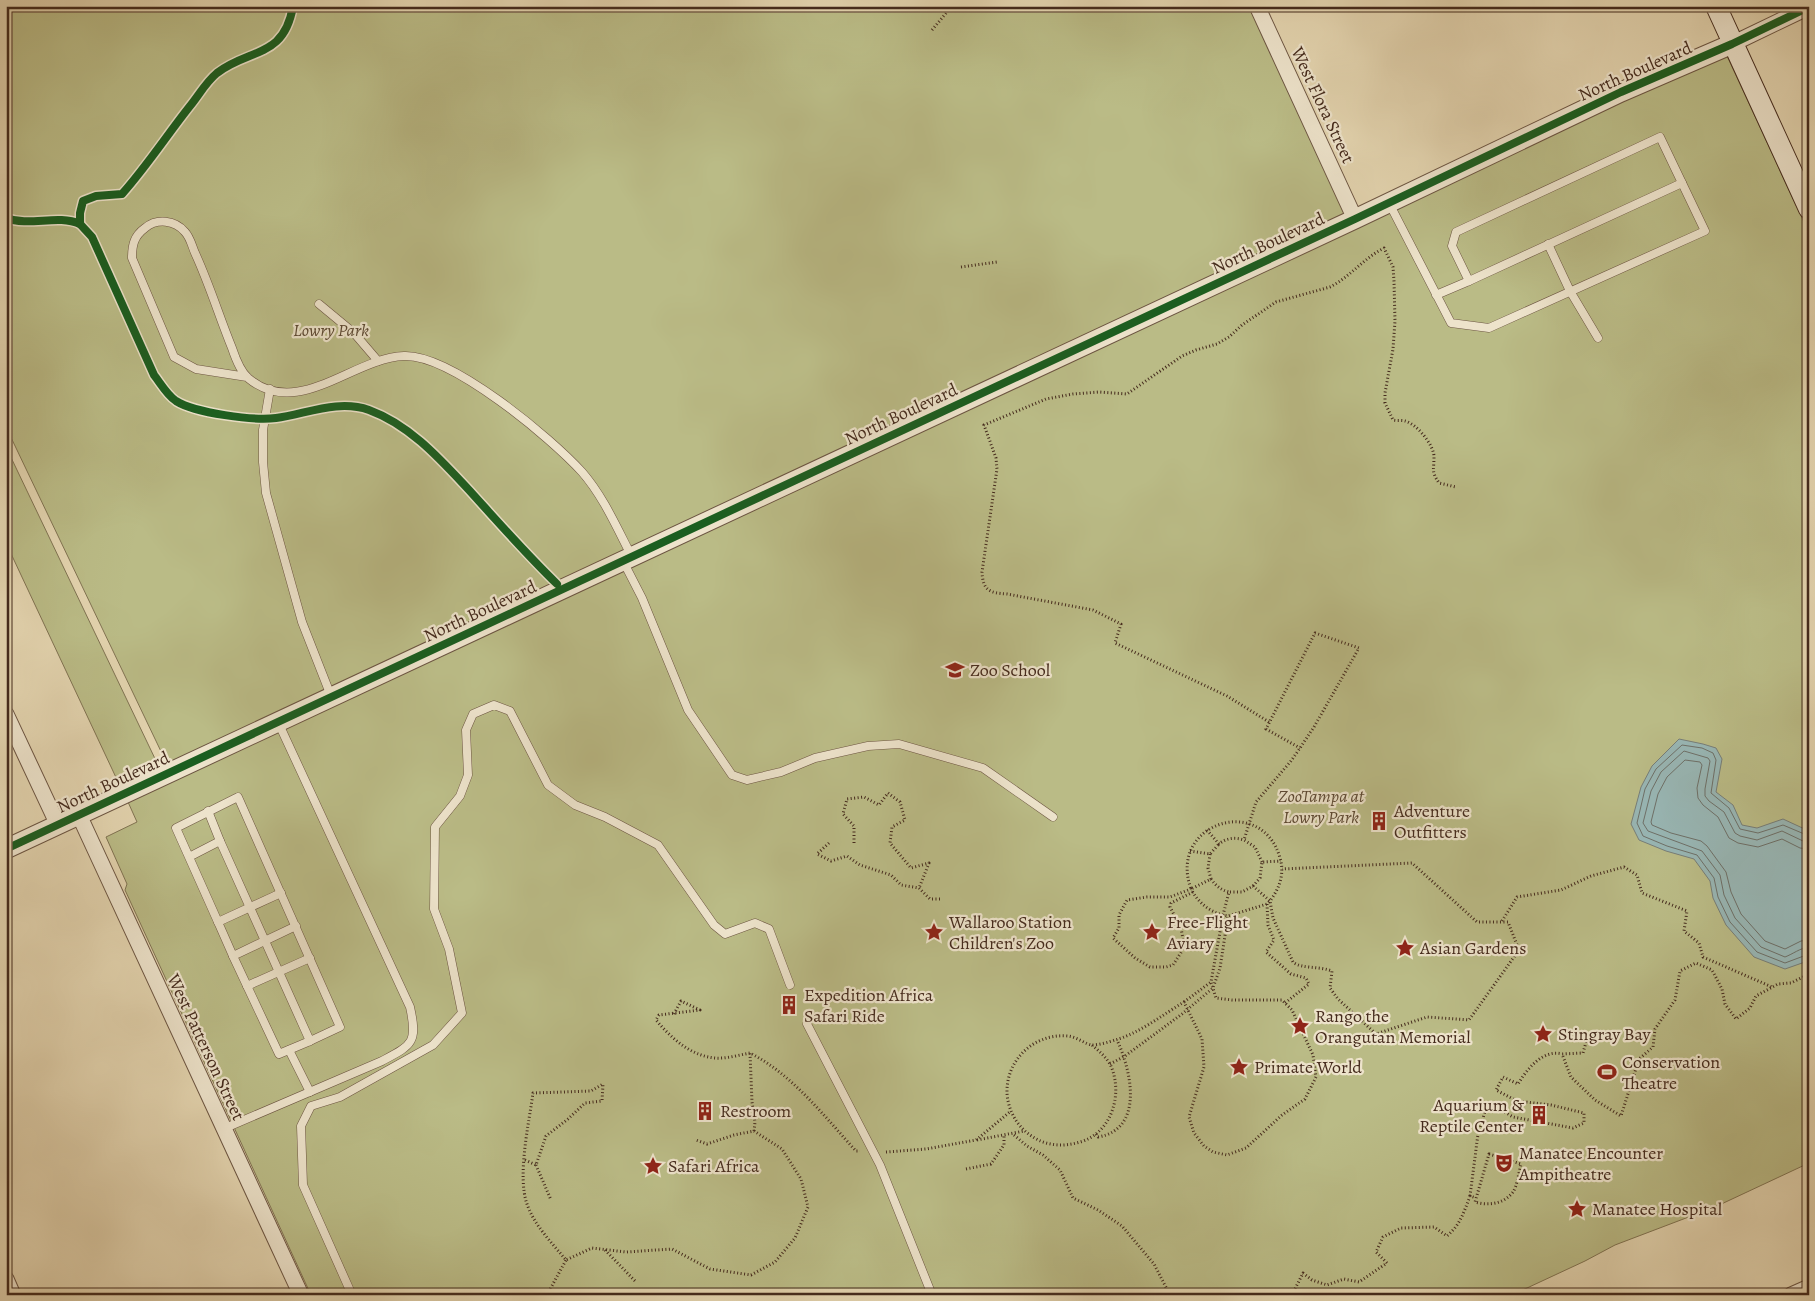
<svg xmlns="http://www.w3.org/2000/svg" width="1815" height="1301" font-family="Alegreya,serif">
<rect width="100%" height="100%" fill="#e3d4af"/>
<filter id="stains"><feTurbulence type="fractalNoise" baseFrequency=".004" numOctaves="4"/><feColorMatrix values="0 0 0 0 .2 0 0 0 0 .09 0 0 0 0 .02 0 0 0 .5 -.17"/></filter>
<radialGradient id="worn" r=".72"><stop offset=".6" stop-color="#630" stop-opacity="0"/><stop offset="1" stop-color="#630" stop-opacity=".3"/></radialGradient>
<g fill="#babb86" stroke="#807352">
<polygon points="6,6 1259,6 1357,212 167,764 6,427"/>
<polygon points="1727,56 1809,233 1809,1163 1715,1207 1615,1245 1585,1261 1512,1295 311,1295 125,890 127,884 106,837 137,822 128,802 1368,223 1625,100"/>
<polygon points="6,447 159,767 120,786 6,543"/>
</g>
<polygon fill="#98b6b4" stroke="#777e78" points="1679,739 1703,744 1716,748 1722,759 1716,792 1733,805 1742,825 1757,828 1783,819 1809,831 1809,953 1805,962 1785,969 1754,957 1726,925 1713,898 1710,881 1694,859 1666,851 1639,840 1631,824 1641,787 1652,766"/>
<g fill="none" stroke-linecap="round" stroke-linejoin="round">
<g stroke="#6e7068" stroke-width="1">
<polyline points="1809,836 1783,825 1758,833 1740,829 1729,808 1711,793 1716,760 1713,753 1702,748 1682,745 1656,769 1645,789 1637,823 1643,836 1667,846 1697,855 1714,878 1718,897 1730,922 1757,952 1785,963 1809,954"/>
<path d="M1809,842L1803,841L1782,831L1757,840L1740,836L1735,833L1724,812L1709,801L1705,796V789L1710,761L1708,758L1684,751L1661,772L1651,791L1643,823L1648,831L1702,851L1720,875L1724,895L1735,918L1761,947L1785,957C1793,954 1800,948 1809,947"/>
<polyline points="1809,849 1800,848 1782,839 1758,847 1738,843 1729,838 1718,817 1703,805 1698,798 1697,788 1702,765 1700,762 1685,760 1667,777 1658,794 1651,822 1652,825 1671,833 1701,841 1707,846 1726,872 1731,892 1741,914 1765,941 1785,949 1801,941 1809,940"/>
</g>
<g stroke="#6c5542" stroke-width="9">
<g id="service">
<polyline points="1389,203 1451,323 1489,328 1705,231 1660,137 1456,232 1452,246 1469,281 1436,295"/>
<polyline points="1548,244 1570,291 1598,338"/>
<polyline points="1469,281 1682,183"/>
<polyline points="319,304 354,333 378,361"/>
<path d="M247,377L196,369L174,357L132,258C132,245 134,236 145,228C157,218 175,220 185,232C190,237 192,246 195,253C209,283 219,316 232,348C235,357 240,371 248,378C298,420 352,358 404,356C451,354 551,438 582,472C603,496 617,528 632,557"/>
<polyline points="270,389 263,430 263,462 266,493 302,622 331,696"/>
<polyline points="623,561 642,598 688,710 732,775 747,780 781,772 815,758 868,746 899,744 983,768 1053,817"/>
<polyline points="208,811 220,841"/>
<polyline points="189,857 220,841 310,1041 340,1027 238,797 176,828 218,922"/>
<polyline points="296,926 233,956 279,1054 310,1041"/>
<polyline points="233,956 218,922 281,893"/>
<polyline points="247,986 310,958"/>
<polyline points="807,1024 880,1165 932,1295"/>
<polyline points="289,1050 310,1092"/>
<path d="M223,1129L382,1061C412,1045 418,1043 410,1007L278,722"/>
<polyline points="352,1295 303,1185 301,1126 311,1106 340,1097 433,1045 462,1013 449,949 434,909 435,827 460,796 468,775 466,730 473,714 494,705 510,711 548,785 575,805 605,817 658,845 714,925 725,934 755,923 769,929 790,985"/>
</g>
</g>
<g stroke="#6c5542" stroke-width="17">
<g id="minor">
<polyline points="1257,6 1355,219"/>
<polyline points="1732,44 1809,7"/>
<polyline points="6,714 58,825"/>
<polyline points="79,815 301,1295"/>
<polyline points="6,1279 13,1295"/>
<polyline points="1791,1295 1809,1287"/>
</g>
</g>
<g stroke="#6c5542" stroke-width="21">
<polyline id="tertiary" points="6,849 1355,219 1621,92 1732,44"/>
</g>
<g stroke="#452b1d" stroke-width="22">
<polyline id="secondary" points="1716,6 1809,209"/>
</g>
<g stroke="#452b1d" stroke-width="3" stroke-dasharray="1 2.5" stroke-linecap="butt">
<polyline points="932,30 952,6"/>
<polyline points="961,267 997,262"/>
<path d="M1269,722L1227,696L1115,643L1121,624L1093,610L1007,594C989,593 983,590 982,572L997,469L996,458L984,425L1046,399L1073,394L1099,392L1127,394L1182,356L1196,350L1217,344L1229,337L1242,325L1276,302L1330,287C1350,277 1364,258 1384,248L1393,267L1394,281L1395,321L1393,349L1385,393V403L1393,420C1397,421 1401,420 1405,421C1417,424 1434,445 1434,457C1434,470 1431,471 1439,483L1456,487"/>
<path d="M1207,830L1219,844C1226,838 1235,837 1244,840"/>
<polyline points="829,843 817,854 831,861 847,856 860,865 891,875 901,885 919,888 930,899 941,899"/>
<polyline points="854,843 854,826 843,814 847,799 864,797 879,805 888,793 900,802 905,820 892,827 890,843 911,868 929,863 919,888"/>
<polyline points="1190,851 1210,854 1219,844"/>
<path d="M1210,854L1208,868L1211,879L1191,889C1167,823 1262,793 1280,858C1285,874 1279,889 1270,901L1253,886L1242,892H1229"/>
<polyline points="1262,862 1255,847 1244,840 1256,802 1291,761 1300,748 1314,727 1359,648 1315,633 1266,729 1300,748"/>
<path d="M1211,879C1216,886 1221,890 1229,892L1223,915L1228,916L1267,904L1270,901L1273,918L1293,962C1301,969 1319,966 1332,971L1330,988L1338,999L1376,1034L1427,1017L1469,1020L1519,950L1508,922H1477L1412,863L1282,869"/>
<polyline points="1253,886 1260,878 1262,862 1281,861"/>
<polyline points="1267,904 1268,925 1274,940 1266,952 1291,974 1306,978 1309,984 1285,1003"/>
<polyline points="1502,921 1517,897 1561,890 1591,876 1624,867 1637,875 1642,893 1687,911 1684,931 1699,943 1703,957 1772,987"/>
<polyline points="1184,1002 1211,982"/>
<path d="M674,1014L681,1001L700,1010L659,1015L656,1020C671,1038 691,1056 715,1058C726,1059 739,1055 750,1053"/>
<polyline points="1588,1035 1583,1053 1562,1054 1571,1077 1595,1100 1621,1116 1639,1059 1653,1047 1655,1029 1675,1000 1680,971 1696,963 1712,970 1722,989 1725,1004 1736,1019 1750,1008 1756,996 1778,984 1791,983 1809,974"/>
<path d="M1092,1045C1099,1051 1105,1056 1110,1064C1124,1093 1112,1133 1080,1142C1064,1147 1047,1146 1033,1137C1018,1128 1008,1111 1007,1093C1006,1060 1034,1033 1068,1036C1077,1037 1085,1044 1092,1045C1099,1045 1109,1042 1115,1040C1138,1034 1164,1014 1184,1002L1202,1039L1204,1067L1189,1117L1194,1133L1204,1146L1213,1152L1227,1155L1246,1148L1282,1115L1305,1099L1316,1077L1313,1055L1292,1010L1282,1000H1232L1216,998L1211,982L1223,915C1208,911 1198,902 1191,889L1170,897H1147L1127,900L1119,915V928L1113,938L1135,958L1150,967H1166L1173,965L1182,951L1183,939L1181,928L1170,907L1171,903L1193,892"/>
<polyline points="1110,1064 1125,1056 1182,1014 1213,988 1220,968 1228,916"/>
<path d="M754,1131L755,1122L752,1102L750,1053C793,1075 823,1115 856,1151H860"/>
<path d="M1096,1134L1098,1137C1145,1129 1131,1070 1117,1040"/>
<polyline points="1014,1135 1027,1146 1043,1155 1060,1170 1073,1198 1098,1210 1122,1226 1154,1264 1170,1295"/>
<polyline points="977,1140 1024,1131"/>
<polyline points="886,1152 926,1149 976,1140 1011,1111"/>
<path d="M1489,1154L1521,1164C1519,1172 1517,1186 1513,1192C1504,1204 1488,1206 1475,1202Z"/>
<path d="M525,1160L536,1165L546,1136L568,1119L585,1103L602,1101L603,1084L591,1091L533,1093C529,1123 517,1176 527,1204C534,1225 552,1243 566,1260L592,1248L626,1252L672,1249L710,1269L751,1275L775,1262L795,1238L808,1207L801,1179L782,1149L754,1131L734,1135L707,1144L696,1140"/>
<polyline points="536,1165 551,1200"/>
<polyline points="966,1169 991,1164 1004,1145 1004,1136"/>
<path d="M1470,1196L1478,1134L1488,1102L1513,1117L1573,1128L1584,1123V1113L1551,1105L1517,1101L1496,1090L1503,1077L1518,1084C1527,1069 1543,1049 1562,1054"/>
<polyline points="605,1250 636,1282"/>
<polyline points="547,1295 566,1260"/>
<path d="M1292,1295L1303,1273L1312,1280L1327,1285L1344,1279L1359,1282L1387,1263L1376,1252L1383,1237L1401,1228L1434,1227L1447,1236C1460,1225 1464,1212 1470,1196L1476,1198"/>
</g>
<use href="#service" stroke="#ede3cb" stroke-width="8"/>
<use href="#minor" stroke="#ede3cb" stroke-width="15"/>
<use href="#tertiary" stroke="#ede3cb" stroke-width="19"/>
<use href="#secondary" stroke="#ede3cb" stroke-width="20"/>
<g stroke="#ede3cb" stroke-width="11">
<g id="cycleway">
<path d="M6,218C30,227 57,214 80,224V213L83,201L96,196L122,194C147,166 167,135 190,106C199,95 206,82 217,73C249,48 284,59 293,6"/>
<path d="M80,224L92,237L154,375C161,384 167,395 176,401C195,413 254,421 276,418C306,414 338,399 369,410C410,425 440,459 469,490C498,522 526,554 557,584"/>
<polyline points="6,849 1355,219 1621,92 1732,44 1809,7"/>
</g>
</g>
<use href="#cycleway" stroke="#1b5e20" stroke-width="8"/>
</g>
<defs>
<g id="school-bare" transform="scale(1.5)"><path d="M0-5L7-2L0 1L-7-2ZM-4 1L0 2.5L4 1V4Q0 6-4 4Z" fill="#8f2418" stroke="#ede3cb" stroke-width="2.5" paint-order="stroke"/></g>
<g id="building-bare" transform="scale(1.5)"><path d="M-4-6H4V6H1V3H-1V6H-4ZM-2.5-4.3h1.7v1.8h-1.7ZM.8-4.3h1.7v1.8H.8ZM-2.5-1h1.7V.8h-1.7ZM.8-1h1.7V.8H.8Z" fill="#8f2418" stroke="#ede3cb" stroke-width="2.5" paint-order="stroke"/></g>
<g id="sight-bare" transform="scale(1.5)"><path d="M0-6L1.8-2.2L6-1.7L2.9 1.2L3.7 5.4L0 3.3L-3.7 5.4L-2.9 1.2L-6-1.7L-1.8-2.2Z" fill="#8f2418" stroke="#ede3cb" stroke-width="2.5" paint-order="stroke"/></g>
<g id="stadium-bare" transform="scale(1.5)"><path d="M0-5a6.5 5 0 1 0 0 10a6.5 5 0 1 0 0-10ZM-3.5-1.8h7v3.6h-7Z" fill="#8f2418" stroke="#ede3cb" stroke-width="2.5" paint-order="stroke"/></g>
<g id="theatre-bare" transform="scale(1.5)"><path d="M-5-5.5Q0-4 5-5.5V0Q5 5 0 6Q-5 5-5 0ZM-3.3-2.5H-1v1.5H-3.3ZM1-2.5H3.3v1.5H1ZM-2.8 1Q0 5.5 2.8 1Z" fill="#8f2418" stroke="#ede3cb" stroke-width="2.5" paint-order="stroke"/></g>
</defs>
<g fill-rule="evenodd">
<use href="#school-bare" x="955" y="670"/>
<use href="#building-bare" x="1379" y="821"/>
<use href="#sight-bare" x="934" y="932"/>
<use href="#sight-bare" x="1152" y="932"/>
<use href="#sight-bare" x="1405" y="948"/>
<use href="#building-bare" x="789" y="1005"/>
<use href="#sight-bare" x="1300" y="1026"/>
<use href="#sight-bare" x="1543" y="1034"/>
<use href="#sight-bare" x="1239" y="1067"/>
<use href="#stadium-bare" x="1607" y="1072"/>
<use href="#building-bare" x="705" y="1111"/>
<use href="#building-bare" x="1539" y="1115"/>
<use href="#theatre-bare" x="1504" y="1163"/>
<use href="#sight-bare" x="653" y="1166"/>
<use href="#sight-bare" x="1577" y="1209"/>
</g>
<g text-anchor="middle" stroke-width="4.5" stroke-linejoin="round" paint-order="stroke">
<g font-size="18" fill="#452b1d" stroke="#ede3cb">
<text transform="translate(1635 71) rotate(-24)" y="6">North Boulevard</text>
<text transform="translate(1323 105) rotate(65)" y="6">West Flora Street</text>
<text transform="translate(1268 243) rotate(-25)" y="6">North Boulevard</text>
<text transform="translate(901 414) rotate(-25)" y="6">North Boulevard</text>
<text transform="translate(480 611) rotate(-25)" y="6">North Boulevard</text>
<text transform="translate(113 782) rotate(-25)" y="6">North Boulevard</text>
<text transform="translate(206 1047) rotate(65)" y="6">West Patterson Street</text>
</g>
<g font-size="18" font-style="italic" fill="#5c4832" stroke="#ede3cb">
<text x="331" y="336">Lowry Park</text>
<text x="1321" y="802">ZooTampa at<tspan x="1321" dy="21">Lowry Park</tspan></text>
</g>
<g font-size="18" fill="#452b1d" stroke="#ede3cb" text-anchor="start">
<text x="970" y="676">Zoo School</text>
<text x="1394" y="817">Adventure<tspan x="1394" dy="21">Outfitters</tspan></text>
<text x="949" y="928">Wallaroo Station<tspan x="949" dy="21">Children's Zoo</tspan></text>
<text x="1167" y="928">Free-Flight<tspan x="1167" dy="21">Aviary</tspan></text>
<text x="1420" y="954">Asian Gardens</text>
<text x="804" y="1001">Expedition Africa<tspan x="804" dy="21">Safari Ride</tspan></text>
<text x="1315" y="1022">Rango the<tspan x="1315" dy="21">Orangutan Memorial</tspan></text>
<text x="1558" y="1040">Stingray Bay</text>
<text x="1622" y="1068">Conservation<tspan x="1622" dy="21">Theatre</tspan></text>
<text x="1254" y="1073">Primate World</text>
<text x="1524" y="1111" text-anchor="end">Aquarium &amp;<tspan x="1524" dy="21">Reptile Center</tspan></text>
<text x="720" y="1117">Restroom</text>
<text x="1519" y="1159">Manatee Encounter<tspan x="1519" dy="21">Ampitheatre</tspan></text>
<text x="668" y="1172">Safari Africa</text>
<text x="1592" y="1215">Manatee Hospital</text>
</g>
</g>
<rect width="1815" height="1301" fill="none" stroke="#e3d4af" stroke-width="25"/>
<rect x="8" y="8" width="1800" height="1286" fill="none" stroke="#452b1d" stroke-width="2.5"/>
<rect x="12" y="12" width="1790" height="1276" fill="none" stroke="#452b1d"/>
<rect width="100%" height="100%" filter="url(#stains)"/>
<rect width="100%" height="100%" fill="url(#worn)"/>
</svg>
